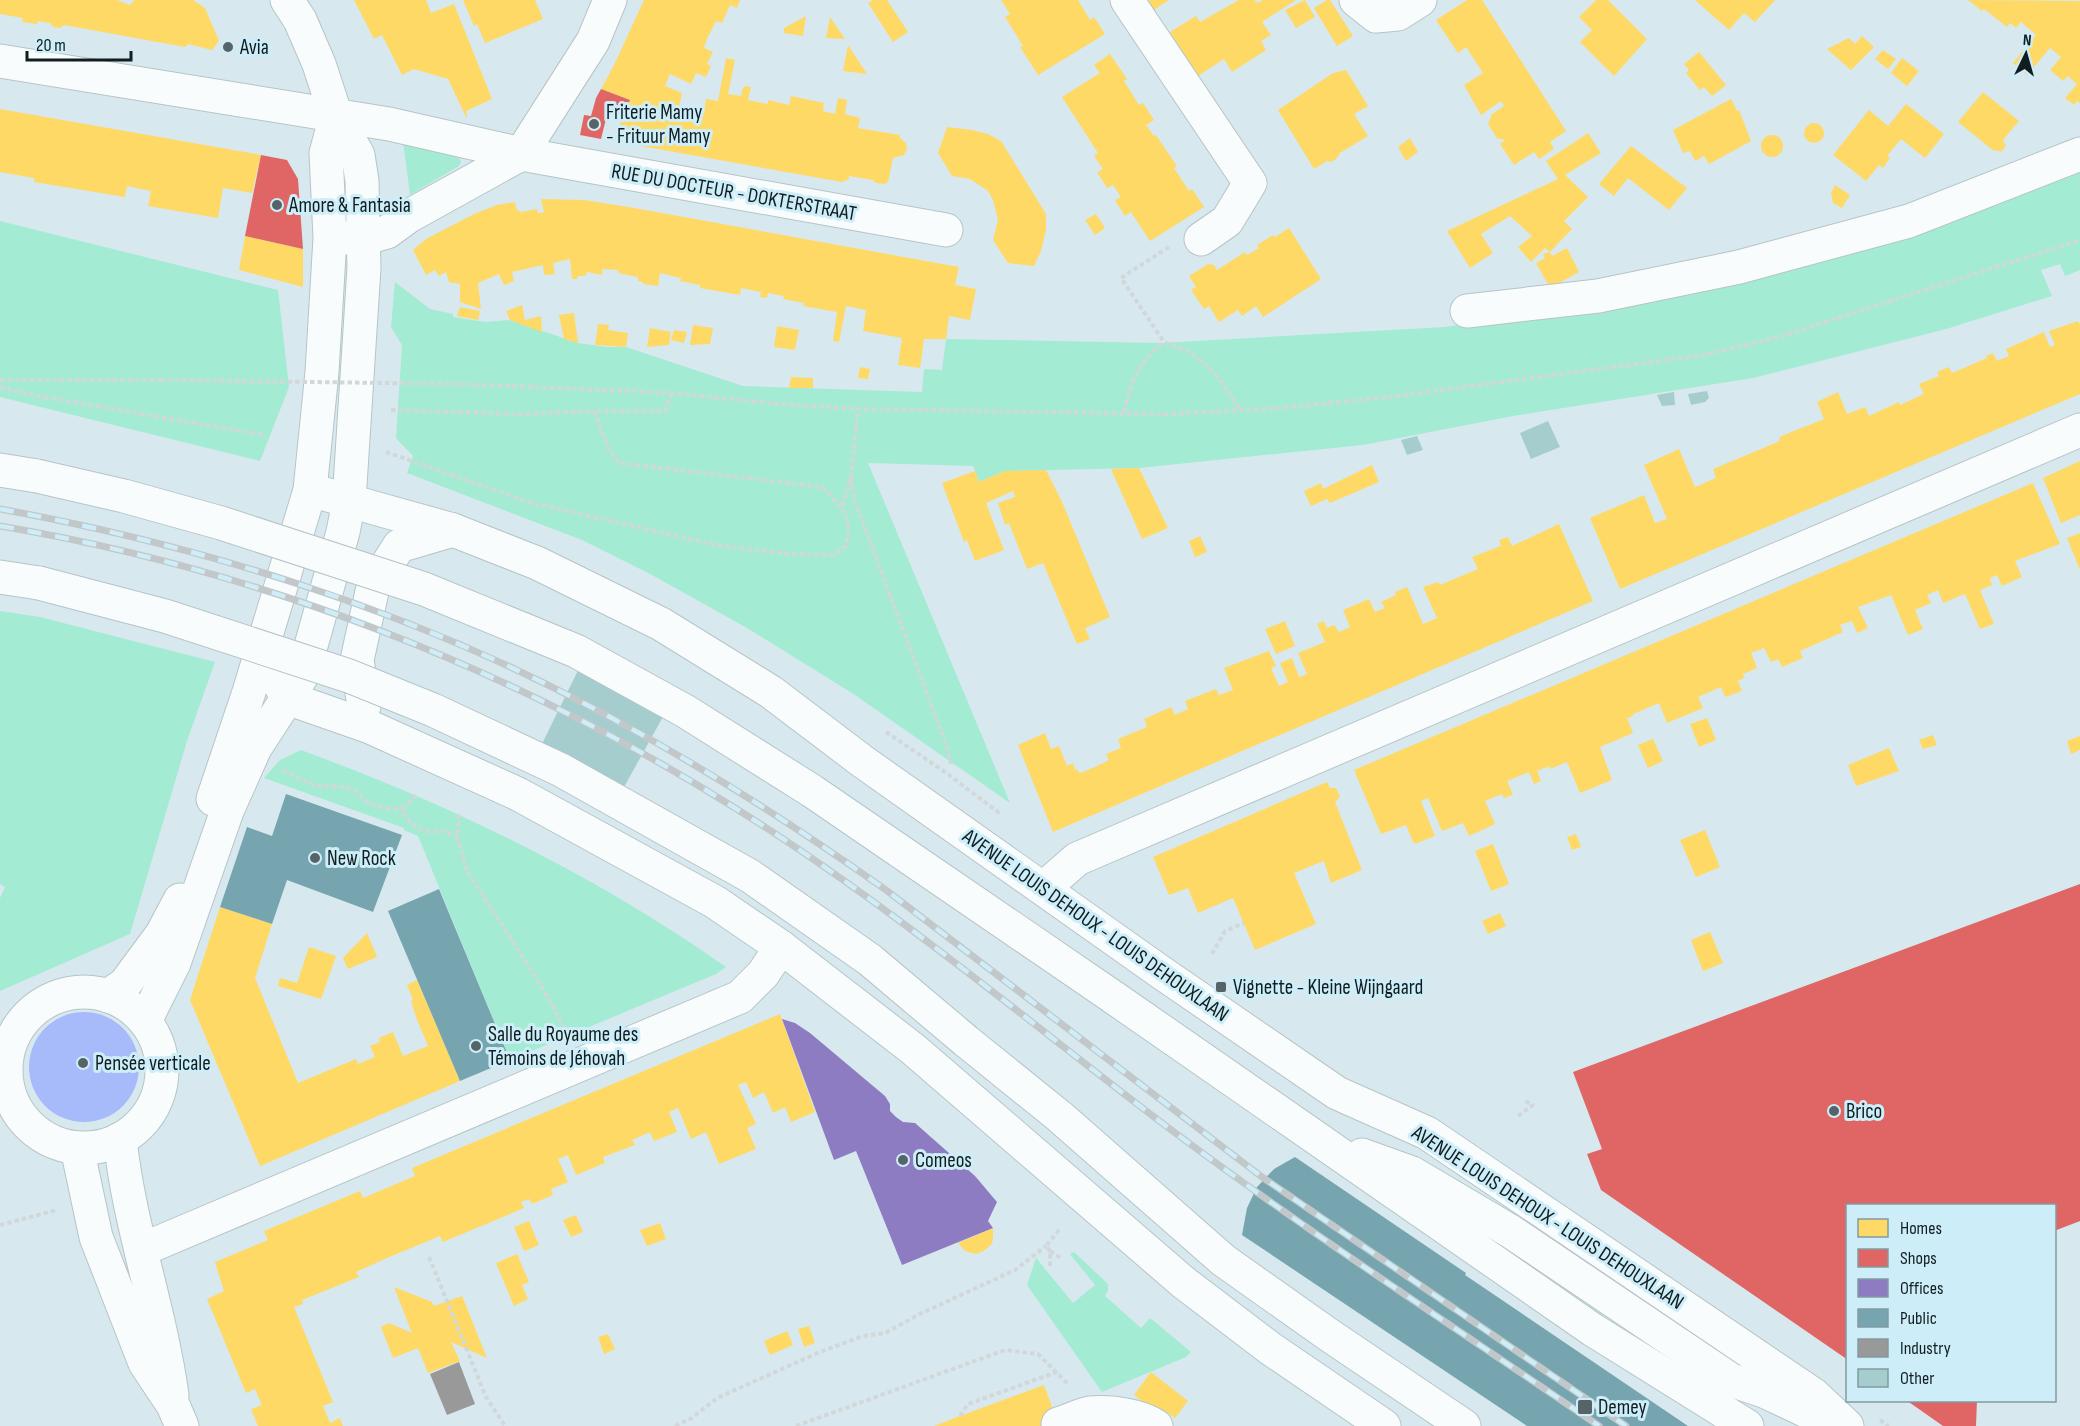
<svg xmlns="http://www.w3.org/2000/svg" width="2080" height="1426" font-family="'Sofia Sans Condensed',sans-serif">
<rect width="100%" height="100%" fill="#d7e9ee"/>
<g fill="#a4ebd3">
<polygon points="403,141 459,158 461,161 459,166 410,195"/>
<polygon points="2080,167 2080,270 2065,276 2060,264 2041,270 2052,296 1946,329 1753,378 1513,416 1363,445 1139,468 1005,471 979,482 973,466 868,463 1010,803 852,693 747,628 652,575 582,540 407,473 413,456 396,438 402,345 391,327 395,282 430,309 453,314 453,317 485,322 510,320 578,343 606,347 626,347 743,386 922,392 924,369 942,370 946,339 1161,343 1445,327 1592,305"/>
<polygon points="0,221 278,290 289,387 260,461 0,397"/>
<polygon points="0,611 40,617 215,662 187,741 130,934 0,991 0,898 5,887 0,884"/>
<path d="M301,750C451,805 595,875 726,967L716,974L510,1060L418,836L404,830V828L264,778L280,760Z"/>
<polygon points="1074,1252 1108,1284 1108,1290 1105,1296 1141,1328 1150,1318 1191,1352 1186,1357 1102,1392 1027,1285 1036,1258 1073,1303 1095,1285 1070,1254"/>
</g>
<circle fill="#a7bbfa" cx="84" cy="1067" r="55"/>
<g fill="#ffd966">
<polygon points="0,0 117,0 130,5 134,0 193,0 205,8 219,41 212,50 188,44 185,47 64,25 60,28 53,27 50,23 38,21 37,24 22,22 23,18 0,14"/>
<polygon points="354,0 426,0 431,13 454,4 492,99 466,111 467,116 466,117 448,79 414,69 402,75 382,35 374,39"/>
<polygon points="463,0 535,0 543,19 485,43 477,24 474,26"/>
<polygon points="644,0 740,0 737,8 730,5 722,23 716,21 707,39 704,48 713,52 707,64 711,66 706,77 696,73 691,84 670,74 665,86 682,93 677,117 694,120 696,111 704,112 706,99 718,101 726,58 735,60 728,94 741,96 742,90 745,86 751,87 748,100 768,104 768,100 789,105 791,96 824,103 823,111 835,114 838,98 847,100 845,114 860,118 858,128 900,135 900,138 906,143 907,149 904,155 893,158 888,182 885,184 876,183 873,180 849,176 849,179 842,182 613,141 630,100 601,89 614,65"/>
<polygon points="873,0 887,0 908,32 893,42 868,3"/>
<polygon points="1001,0 1078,0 1090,20 1094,17 1105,34 1038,75 1020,47 1023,46 1005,17 1010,14"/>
<polygon points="1148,0 1169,0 1154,10"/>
<polygon points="1239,0 1254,0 1258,3 1263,0 1296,0 1262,22 1271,35 1261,41 1266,50 1232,72 1224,59 1198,76 1170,32 1196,16 1200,22"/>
<polygon points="1305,0 1315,17 1296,28 1285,10"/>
<polygon points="1327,0 1330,0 1353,36 1337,46 1314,8"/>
<polygon points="1467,0 1482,0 1566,131 1550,142 1554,149 1539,159 1534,152 1514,165 1500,144 1505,140 1497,138 1488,124 1492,114 1504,106 1501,101 1481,115 1464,85 1483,73 1466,47 1458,53 1436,20"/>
<polygon points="1596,0 1608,0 1647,39 1614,76 1580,42 1592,30 1579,17"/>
<polygon points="1695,0 1775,0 1755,22 1744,13 1729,30"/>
<polygon points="1968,0 2080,1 2080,103 2077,101 2074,105 2065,98 2077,84 2068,76 2063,81 2050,70 2061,57 2050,48 2027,75 2013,63 2036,35 2021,22 2016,28 2010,23 2007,27 1984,9 1982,11"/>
<polygon points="806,16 803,36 784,33 784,28"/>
<polygon points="830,17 845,39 826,38"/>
<polygon points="1862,36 1874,47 1851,70 1827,49 1849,38 1855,44"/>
<polygon points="848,45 867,74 843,71"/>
<polygon points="1883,50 1896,59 1888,69 1875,59"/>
<polygon points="1699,52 1726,85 1712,96 1704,87 1700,90 1686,73 1689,70 1684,64"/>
<polygon points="1110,54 1127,79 1124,81 1139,105 1143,103 1154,120 1146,125 1154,136 1156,135 1166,150 1177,166 1174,168 1189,191 1192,189 1204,207 1150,241 1131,212 1125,216 1115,200 1121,197 1113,185 1107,188 1097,172 1103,169 1094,156 1098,153 1062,97 1100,73 1094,65"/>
<polygon points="1902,58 1919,71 1907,86 1891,73"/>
<polygon points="1346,70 1368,106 1354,114 1368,136 1340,153 1336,159 1331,162 1327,161 1314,169 1278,110 1333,73"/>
<polygon points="1983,92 2019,121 2003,140 2006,146 2001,152 1995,150 1994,151 1958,122"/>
<polygon points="1731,99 1737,111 1739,110 1751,141 1709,164 1704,156 1695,161 1690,151 1683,153 1673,130"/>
<polygon points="1906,104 1944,134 1925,158 1901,139 1887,156 1890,158 1883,168 1879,165 1866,181 1833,155 1869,110 1888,126"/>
<polygon points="0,109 261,155 252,193 223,188 218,218 148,206 151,191 127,186 125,197 34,182 34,178 0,172"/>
<circle cx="1814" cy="133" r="10"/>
<polygon points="947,127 972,130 988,134 1001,141 1046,214 1046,230 1041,251 1034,266 1008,263 993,240 998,220 993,200 988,191 970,179 952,176 938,153"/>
<polygon points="1588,133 1601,153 1565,175 1588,197 1564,221 1572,229 1550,252 1552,256 1567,248 1579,272 1550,288 1536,263 1545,258 1543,254 1550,252 1545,248 1531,262 1518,247 1532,236 1510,216 1481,234 1493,253 1470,268 1447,231 1558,179 1546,161"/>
<circle cx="1772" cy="146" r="11"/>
<polygon points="1410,138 1418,152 1406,161 1398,147"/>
<polygon points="1631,146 1687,188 1669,210 1628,178 1614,196 1599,184"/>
<polygon points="1835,185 1850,195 1842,208 1833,203 1831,193"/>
<polygon points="541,199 584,200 629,207 959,267 955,285 976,289 970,320 949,316 946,339 924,339 920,368 898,365 902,338 863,331 866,310 846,306 839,342 833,341 837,312 803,306 804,303 783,299 784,296 768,293 767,298 760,297 761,292 741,288 740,295 700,288 700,285 680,281 681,278 660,273 658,286 643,284 643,282 638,281 638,277 618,273 618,270 602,269 602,275 587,272 585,276 578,276 577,279 572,279 570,259 553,263 555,274 544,275 543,265 512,272 514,281 504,285 499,274 478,283 481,309 460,302 460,284 449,282 446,272 439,276 435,270 426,275 413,250 426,239 474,214 497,205 515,202 516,209 521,212 537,209 538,213 544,212"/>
<polygon points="1096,214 1105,228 1095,235 1085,220"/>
<polygon points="1289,228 1321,279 1263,317 1256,306 1242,316 1238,310 1219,322 1209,306 1204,309 1191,290 1196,287 1189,276 1208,264 1214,265 1217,270 1245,252 1247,255 1259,248 1257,245 1273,235 1275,237"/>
<polygon points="245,236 303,249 303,287 239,270"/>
<polygon points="522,305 525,320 541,316 542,332 510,320 506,311"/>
<polygon points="460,307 480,311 478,320 457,316"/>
<polygon points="574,313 578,343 564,339 559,315"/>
<polygon points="2078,321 2080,325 2080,394 1620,589 1590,518 1644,495 1655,523 1667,519 1644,465 1679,449 1695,487 1716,478 1713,469 1780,441 1779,437 1824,419 1817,402 1838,392 1847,414 1865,407 1869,416 1899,402 1900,405 1924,394 1919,384 1939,376 1937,372 1949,367 1952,373 1987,358 1986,356 1993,353 1997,361 2009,356 2006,349 2044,332 2050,347 2055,345 2049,331"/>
<polygon points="598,324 609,325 608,330 628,333 626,347 595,345"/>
<polygon points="693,325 713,328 710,344 690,345"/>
<polygon points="777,326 799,330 795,350 774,347"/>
<polygon points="650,328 671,332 669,345 647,347"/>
<polygon points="674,330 687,332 684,343 671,340"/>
<polygon points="860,367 870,369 868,379 858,378"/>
<polygon points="791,377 813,378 813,388 789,388"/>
<polygon points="2080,461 2080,515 2061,523 2043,478"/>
<polygon points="1372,465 1379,482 1330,503 1327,499 1311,506 1304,491 1321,483 1323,489"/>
<polygon points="1139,468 1168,528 1142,539 1111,469"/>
<polygon points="1046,470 1062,502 1110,617 1085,628 1090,639 1077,644 1043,563 1027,569 1009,523 1005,525 998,503 1015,497 1013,491 986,503 1004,550 975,561 967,540 964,542 942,483 975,471 979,482 1005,471"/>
<polygon points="2033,483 2060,544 2015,561 2022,577 2002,586 1997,575 1990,578 1992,585 1980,590 1994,624 1980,629 1965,594 1943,603 1938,590 1927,595 1931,603 1915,610 1923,629 1908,635 1891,595 1858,607 1868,628 1857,633 1852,621 1840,625 1843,632 1800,651 1803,658 1782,667 1778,659 1771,662 1764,648 1751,653 1757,668 1743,674 1744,678 1738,681 1742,691 1725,697 1721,687 1698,697 1703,708 1667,723 1659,703 1633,714 1633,716 1627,718 1633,733 1600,747 1612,780 1580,793 1567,762 1550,769 1549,766 1537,771 1541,781 1534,784 1529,772 1507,781 1513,795 1504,798 1502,794 1485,801 1495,824 1469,836 1463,823 1442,831 1428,798 1421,801 1435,836 1414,844 1406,825 1381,834 1354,770"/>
<polygon points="1559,524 1593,601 1053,832 1018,745 1045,733 1051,749 1059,746 1067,766 1073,763 1075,770 1077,769 1080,773 1095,767 1109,760 1106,754 1121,748 1118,739 1147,727 1144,719 1171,707 1175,715 1188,709 1185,701 1216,689 1219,695 1233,690 1224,668 1269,651 1276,666 1271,668 1279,686 1288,682 1280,663 1292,658 1299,677 1307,674 1298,653 1325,642 1317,624 1324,621 1327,628 1334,625 1339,632 1350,627 1343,610 1369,599 1375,612 1385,608 1381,602 1396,595 1395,592 1407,587 1423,624 1437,618 1423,587 1438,582 1440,585 1478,569 1472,557 1501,546 1499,540 1508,537 1512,546"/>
<polygon points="2080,533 2080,570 2067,538"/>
<polygon points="1200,536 1207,552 1195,557 1189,541"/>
<polygon points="1285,621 1295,646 1276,654 1265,629"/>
<polygon points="1707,718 1716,740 1699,747 1690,724"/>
<polygon points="1933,735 1937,745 1923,749 1919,740"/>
<polygon points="2080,736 2080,750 2071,754 2067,741"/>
<polygon points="1653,739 1663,761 1648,768 1638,745"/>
<polygon points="1889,748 1899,771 1856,786 1848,765"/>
<polygon points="1327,782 1330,788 1336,788 1340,797 1335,802 1362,870 1331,883 1324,861 1294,873 1316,924 1255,950 1233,898 1198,913 1188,888 1169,895 1153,857"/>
<polygon points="1705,830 1720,867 1696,877 1680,840"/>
<polygon points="1576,834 1581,847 1572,850 1567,837"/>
<polygon points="1493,844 1509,884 1491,891 1475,851"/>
<polygon points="220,907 272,924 255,978 298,1083 356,1059 358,1064 375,1057 370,1046 380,1042 379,1038 393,1032 403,1056 428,1046 416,1017 411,1001 413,1000 407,985 417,980 460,1081 260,1166 190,1000"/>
<polygon points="1500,913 1506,926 1488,934 1482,921"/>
<polygon points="1710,932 1723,963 1703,971 1691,940"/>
<polygon points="367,933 377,957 348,969 343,958"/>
<polygon points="309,947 336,956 321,999 278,986 280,978 297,983"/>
<polygon points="780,1014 815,1112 791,1122 785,1107 773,1113 764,1092 753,1098 746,1082 738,1085 756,1124 747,1128 756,1149 719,1164 706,1132 691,1139 678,1108 669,1112 677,1132 654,1141 650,1132 632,1140 635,1145 603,1157 605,1163 576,1175 568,1155 558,1159 568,1182 551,1189 553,1195 532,1204 529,1199 521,1202 524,1208 443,1242 440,1236 387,1258 356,1272 359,1277 302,1300 303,1304 294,1307 333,1402 323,1406 330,1423 340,1418 343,1426 258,1426 251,1409 262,1405 255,1389 246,1393 207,1299 224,1291 215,1262 268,1240 264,1231 360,1191 363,1198 415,1176 412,1168"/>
<polygon points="576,1215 583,1232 571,1237 563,1220"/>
<polygon points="529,1221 539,1245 524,1251 514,1227"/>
<polygon points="660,1223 666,1239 647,1246 640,1230"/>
<polygon points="993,1228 993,1240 991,1245 982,1252 976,1254 965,1251 958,1243"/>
<polygon points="517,1254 529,1282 522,1285 528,1299 514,1306 496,1263"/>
<polygon points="394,1287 432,1302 434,1306 462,1296 487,1358 451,1342 460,1361 428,1373 418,1348 393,1358 381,1327 389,1323 412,1333"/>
<polygon points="809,1326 815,1343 804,1347 798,1329"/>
<polygon points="787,1331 793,1345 770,1355 764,1341"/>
<polygon points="608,1334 615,1349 604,1354 598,1337"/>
<polygon points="1151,1372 1188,1401 1175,1418 1165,1411 1161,1416 1134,1395"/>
<polygon points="1044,1385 1059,1426 934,1426 960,1416"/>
</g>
<g fill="#e06666">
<polygon points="601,89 630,100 623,116 608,111 601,139 580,135 584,115 591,116 596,98"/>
<polygon points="261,155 287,160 298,179 303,249 245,236"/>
<polygon points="2080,884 2080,1221 2054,1231 2054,1206 1848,1206 1848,1360 1601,1190 1587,1154 1602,1149 1573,1072"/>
<polygon points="1906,1400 1977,1400 1976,1426 1943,1426"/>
</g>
<polygon fill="#8e7cc3" points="782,1019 795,1023 810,1033 885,1096 890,1104 890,1111 896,1117 903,1122 915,1123 975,1176 997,1202 988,1221 993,1228 902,1265 856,1151 834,1160"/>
<g fill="#76a5af">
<polygon points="286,794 402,835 373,912 287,880 272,924 220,907 247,827 272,836"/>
<polygon points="439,889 510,1060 460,1081 388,911"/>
<polygon points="1295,1157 1466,1273 1465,1275 1688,1426 1527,1426 1242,1235 1247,1208 1257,1187 1274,1169"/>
</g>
<polygon fill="#999" points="459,1362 475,1404 447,1415 430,1374"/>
<g fill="#a6cdce">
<polygon points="1707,391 1709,398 1705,402 1691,405 1688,394"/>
<polygon points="1674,392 1675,405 1662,406 1657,395"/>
<polygon points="1548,421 1560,447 1531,459 1520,433"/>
<polygon points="1417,436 1423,450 1407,455 1401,440"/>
<polygon points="587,652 674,697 619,796 537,754"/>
</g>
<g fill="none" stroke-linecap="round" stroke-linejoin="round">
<g stroke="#b6c4c7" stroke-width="35">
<g id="minor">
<polyline points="1127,0 1250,183 1227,221 1201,239"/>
<polyline points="1356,0 1376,16 1398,14 1420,0"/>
<polyline points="0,61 389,124 521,154 946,230"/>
<polyline points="342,238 370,237 387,232 409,216 521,154 593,41 610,0"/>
<polyline points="1467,311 1598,296 1739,267 1909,221 2080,154"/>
<polyline points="310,490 453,530 537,563 661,624 771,692 862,761 1162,973 1337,1093 1427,1133 1814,1395 1847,1426"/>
<polyline points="262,649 287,698 370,727 518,794 715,902 781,947 913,1049 1183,1282 1271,1349 1384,1426"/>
<polyline points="364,706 357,660 373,587 399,546 453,530"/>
<polyline points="213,799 249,692 310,490 322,372 330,238 326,153 336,116"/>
<polyline points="1044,888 1077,859 2080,430"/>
<circle cx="84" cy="1070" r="78"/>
<polyline points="108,996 125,984 162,934 180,900"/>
<polyline points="145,1021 174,963 227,811 255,748 303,674 343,532 349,501 364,268 362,181 358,155 336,116 319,64 300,20 287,0"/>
<path d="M120,1139C129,1226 160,1308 172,1395"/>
<polyline points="77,1148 96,1237 145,1363 173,1405 182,1426"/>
<polyline points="141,1250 740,997 763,974 781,947"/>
<path d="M1058,1424C1068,1421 1080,1415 1090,1413C1110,1411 1140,1415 1156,1426"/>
</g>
</g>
<g stroke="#b6c4c7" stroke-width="35">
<g id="highway">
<polyline points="0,470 37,476"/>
<polyline points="0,577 39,583"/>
<polyline points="1113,997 1593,1330 1747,1426"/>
<polyline points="966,1041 1059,1116 1223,1260 1329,1335 1464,1426"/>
<polyline points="1362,1155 1412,1173 1510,1231 1731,1380 1764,1391 1838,1426"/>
</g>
</g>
<g stroke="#d2d7d9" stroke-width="4" stroke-dasharray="4.5 3" stroke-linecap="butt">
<polyline points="1169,247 1121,278 1164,342 1189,352 1207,366 1218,377 1240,409"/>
<polyline points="0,380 160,380"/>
<polyline points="460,384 672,393 778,404 858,409 1170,414 1281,408 1397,396 1704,355 1779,337 2080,240"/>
<polyline points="0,387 38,396 264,435"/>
<polyline points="391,410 523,414 594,411"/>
<path d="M1124,412C1132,379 1137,365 1164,342"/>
<path d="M386,452L532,503L721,546L789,554L832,555L846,546C853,516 842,507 822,487L619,463L609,450L594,411H665L672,393"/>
<polyline points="851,478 854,499 947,747 951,764"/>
<polyline points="842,506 851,478 858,409"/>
<polyline points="886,732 945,772 1002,815"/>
<polyline points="283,770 299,779 317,786 344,787 354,790 370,804 390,809 404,808"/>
<polyline points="416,795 404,808 403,813 409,821 418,828 429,832 444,831 457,837"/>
<polyline points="459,814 457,837 467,871 545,992 568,1035"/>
<polyline points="1212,954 1225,931 1244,923"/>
<polyline points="1518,1116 1533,1105 1523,1100"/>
<polyline points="0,1225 57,1210"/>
<polyline points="1050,1251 1062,1259"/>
<polyline points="429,1257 486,1397 505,1426"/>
<polyline points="1050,1266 1050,1251 1046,1246 1060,1229"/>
<polyline points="960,1416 968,1404 1057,1372"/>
<polyline points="1880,1420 1889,1426"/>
<polyline points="675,1426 692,1418 717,1398 820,1352 863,1336 885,1333 922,1313 1015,1270 1046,1246"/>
<polyline points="796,1426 1005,1350 1038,1354 1068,1384"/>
</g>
<use href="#minor" stroke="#f9fcfc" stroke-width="33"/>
<use href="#highway" stroke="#f9fcfc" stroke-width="33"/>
<g stroke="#c2c7c9" stroke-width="7">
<g id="rail">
<path d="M0,509C203,546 408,610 591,707C694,761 791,823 886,890L1262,1177L1626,1426"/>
<path d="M0,526C260,570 512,668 735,808C888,903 1026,1020 1170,1129C1309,1233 1456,1328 1599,1426"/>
</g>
</g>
<use href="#rail" stroke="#cdeef8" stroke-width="4.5" stroke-dasharray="14" stroke-linecap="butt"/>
<g stroke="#b6c4c7" stroke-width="35" stroke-linecap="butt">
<g id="highway-bridge">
<polyline points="37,476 124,496 221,523 424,589 576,651 685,711 812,791 1113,997"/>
<polyline points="39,583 165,616 349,676 433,710 561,770 750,876 870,960 966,1041"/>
</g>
</g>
<polyline stroke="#d2d7d9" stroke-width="4" stroke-dasharray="4.5 3" stroke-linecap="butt" points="160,380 460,384"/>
<use href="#highway-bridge" stroke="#f9fcfc" stroke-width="33"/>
</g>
<g fill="#566468" stroke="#cdeef8" stroke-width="2">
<circle cx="228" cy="47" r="6"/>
<circle cx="594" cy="124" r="6"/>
<circle cx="277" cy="205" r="6"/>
<circle cx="315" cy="858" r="6"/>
<rect x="1215" y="981" width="12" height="12" rx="3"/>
<circle cx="476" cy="1046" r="6"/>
<circle cx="83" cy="1063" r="6"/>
<circle cx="1834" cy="1111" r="6"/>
<circle cx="903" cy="1160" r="6"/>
<rect x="1577" y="1399" width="16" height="16" rx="3"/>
</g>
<g text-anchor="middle" stroke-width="6" stroke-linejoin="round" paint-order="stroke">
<g font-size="21" fill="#111d20" stroke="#cdeef8" text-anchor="start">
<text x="240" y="54">Avia</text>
<text x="606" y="119">Friterie Mamy<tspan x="606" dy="24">- Frituur Mamy</tspan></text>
<text x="289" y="212">Amore &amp; Fantasia</text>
<text x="327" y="865">New Rock</text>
<text x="1233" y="994">Vignette - Kleine Wijngaard</text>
<text x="488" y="1041">Salle du Royaume des<tspan x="488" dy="24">Témoins de Jéhovah</tspan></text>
<text x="95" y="1070">Pensée verticale</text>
<text x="1846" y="1118">Brico</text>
<text x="915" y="1167">Comeos</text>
<text x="1598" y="1414">Demey</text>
</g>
<g font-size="21" fill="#111d20" stroke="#cdeef8">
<text transform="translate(734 192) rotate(10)" y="7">RUE DU DOCTEUR - DOKTERSTRAAT</text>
<text transform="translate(1096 925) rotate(35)" y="7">AVENUE LOUIS DEHOUX - LOUIS DEHOUXLAAN</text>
<text transform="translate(1548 1217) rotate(33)" y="7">AVENUE LOUIS DEHOUX - LOUIS DEHOUXLAAN</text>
</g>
</g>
<rect x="1846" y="1204" width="210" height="198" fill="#cdeef8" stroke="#829aa2" stroke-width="1.5"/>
<rect x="1858" y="1219" width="30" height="18" fill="#ffd966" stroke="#829aa2" stroke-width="1.5"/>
<text x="1900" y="1234" font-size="18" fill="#111d20">Homes</text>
<rect x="1858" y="1249" width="30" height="18" fill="#e06666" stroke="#829aa2" stroke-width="1.5"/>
<text x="1900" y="1264" font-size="18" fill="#111d20">Shops</text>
<rect x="1858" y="1279" width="30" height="18" fill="#8e7cc3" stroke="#829aa2" stroke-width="1.5"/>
<text x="1900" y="1294" font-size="18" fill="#111d20">Offices</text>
<rect x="1858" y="1309" width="30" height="18" fill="#76a5af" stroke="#829aa2" stroke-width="1.5"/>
<text x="1900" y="1324" font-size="18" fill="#111d20">Public</text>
<rect x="1858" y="1339" width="30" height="18" fill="#999999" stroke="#829aa2" stroke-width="1.5"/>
<text x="1900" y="1354" font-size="18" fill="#111d20">Industry</text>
<rect x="1858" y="1369" width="30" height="18" fill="#a6cdce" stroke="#829aa2" stroke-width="1.5"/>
<text x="1900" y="1384" font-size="18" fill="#111d20">Other</text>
<g transform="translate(2026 54) rotate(5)" stroke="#cdeef8" stroke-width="4.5" paint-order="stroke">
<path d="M0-4.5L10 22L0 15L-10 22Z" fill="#111d20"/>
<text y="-9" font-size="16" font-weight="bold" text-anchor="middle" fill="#111d20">N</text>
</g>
<path d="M27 51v9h104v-9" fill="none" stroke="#111d20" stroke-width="3"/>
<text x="36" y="51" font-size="18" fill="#111d20" stroke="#cdeef8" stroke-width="4.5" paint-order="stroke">20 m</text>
</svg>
